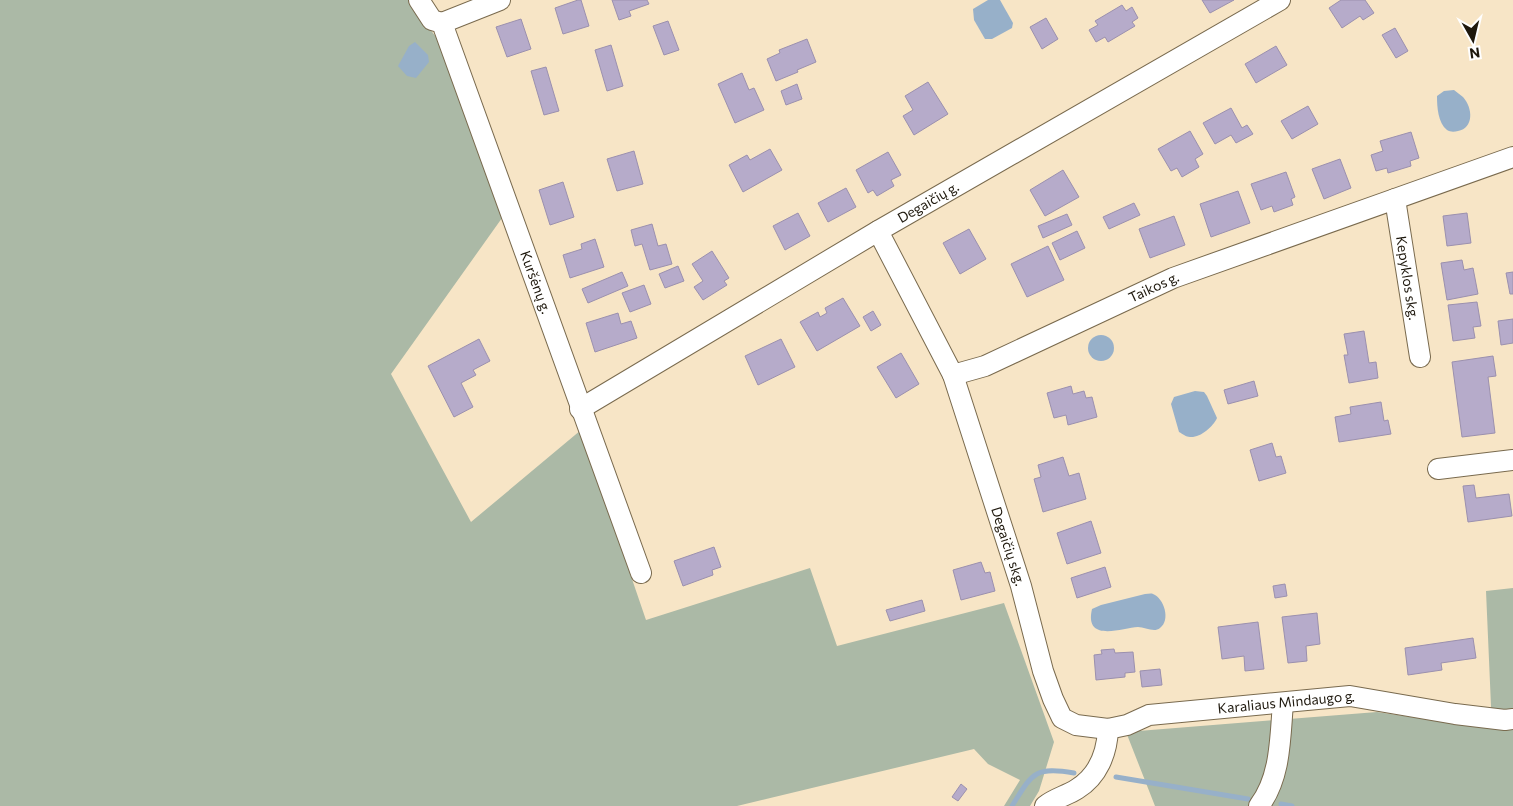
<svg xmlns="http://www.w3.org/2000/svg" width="1513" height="806" font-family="Commissioner,sans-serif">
<rect width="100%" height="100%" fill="#f7e5c6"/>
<g fill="#abb9a6">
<polygon points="0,0 409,0 421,18 445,48 507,211 391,374 471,522 581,430 646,620 810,568 837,646 1004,603 1054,742 1039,791 1030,806 1004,806 1020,780 988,764 974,749 737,806 0,806"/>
<polygon points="1513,588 1513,806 1155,806 1126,732 1377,712 1492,729 1486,591"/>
</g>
<g fill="#97b0c9">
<polygon points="988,0 1000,0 1013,23 1012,28 992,39 985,39 974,20 973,9"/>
<polygon points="415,42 428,55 429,62 416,78 407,76 398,66 409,46"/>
<path d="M1454,90C1457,92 1460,95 1463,97C1473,108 1474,128 1458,131C1454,132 1450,132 1447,130C1438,123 1437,107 1437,96L1444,91Z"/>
<circle cx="1101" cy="348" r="13"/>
<path d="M1195,391L1204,392L1207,396L1217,418C1213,427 1200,438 1190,437C1186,437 1183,434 1179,432L1171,404L1174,397Z"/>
<path d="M1145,594C1148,594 1151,593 1153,594C1164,598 1171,620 1160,628C1154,633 1145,627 1138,627C1122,628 1084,643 1092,609L1101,605Z"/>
</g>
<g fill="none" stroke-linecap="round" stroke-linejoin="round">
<g stroke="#97b0c9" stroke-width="5">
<polyline points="1116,777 1248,799"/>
<polyline points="1281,804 1292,806"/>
<path d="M1012,806C1032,774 1034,766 1074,773"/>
</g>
</g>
<g fill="#b6abca" stroke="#9b90ae">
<polygon points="578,0 581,0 589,26 563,34 555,8"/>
<polygon points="612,0 647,0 649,4 629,11 631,16 619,20"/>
<polygon points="1202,0 1234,0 1210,13"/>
<polygon points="1341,0 1365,0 1374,13 1363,20 1360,16 1342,28 1329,8"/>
<polygon points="1122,5 1126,11 1132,7 1138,18 1132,22 1135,26 1108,42 1105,37 1096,42 1089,30 1098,25 1095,21"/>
<polygon points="1046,18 1058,39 1042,49 1030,27"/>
<polygon points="521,19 531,49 507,57 496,27"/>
<polygon points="668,21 679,50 664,55 653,26"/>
<polygon points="1395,28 1408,51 1396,58 1382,35"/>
<polygon points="807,39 816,62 797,70 798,72 776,81 767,59 780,53 779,50"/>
<polygon points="611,45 623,86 607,91 595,50"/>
<polygon points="1276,46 1287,65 1256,83 1245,64"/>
<polygon points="546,67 559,111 544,115 531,71"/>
<polygon points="742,73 749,90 754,88 764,110 735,123 718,84"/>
<polygon points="928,82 948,114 914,135 903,116 913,110 905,96"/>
<polygon points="797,84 802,99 786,105 781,91"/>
<polygon points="1308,106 1318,124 1292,139 1281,121"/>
<polygon points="1231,108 1242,128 1247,125 1253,134 1236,143 1231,135 1215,144 1203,123"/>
<polygon points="1190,131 1203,154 1195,159 1199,167 1182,177 1177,168 1171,171 1158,149"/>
<polygon points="1411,132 1419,158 1410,161 1411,166 1388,173 1387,168 1376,171 1371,155 1383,151 1380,141"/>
<polygon points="770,149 782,170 743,192 729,165 747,155 750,160"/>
<polygon points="634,151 643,184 617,191 607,159"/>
<polygon points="888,152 901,175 891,180 894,186 877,196 873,190 868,193 856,170"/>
<polygon points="1340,159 1351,188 1324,199 1312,169"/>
<polygon points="1063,170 1079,197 1045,216 1030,190"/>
<polygon points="1286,172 1295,197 1291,199 1293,205 1274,212 1272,206 1261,210 1251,184"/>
<polygon points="563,182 574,217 550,225 539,190"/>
<polygon points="846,188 856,207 828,222 818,203"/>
<polygon points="1238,191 1250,223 1211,237 1200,204"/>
<polygon points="1134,203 1140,215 1109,229 1103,217"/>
<polygon points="798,213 810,236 785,250 773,226"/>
<polygon points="1467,213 1471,243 1447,246 1443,216"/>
<polygon points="1067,214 1072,225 1043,238 1038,226"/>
<polygon points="1174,216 1185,245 1150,258 1139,229"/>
<polygon points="652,224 658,246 666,244 672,264 650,270 642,244 635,246 631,230"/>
<polygon points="969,229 986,259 960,274 943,243"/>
<polygon points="1077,231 1085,248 1060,260 1052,243"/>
<polygon points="595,239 604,267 570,278 563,255 582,249 581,244"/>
<polygon points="1048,246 1064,280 1027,297 1011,264"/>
<polygon points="712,251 729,278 724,281 727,285 703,300 694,287 703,281 692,264"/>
<polygon points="1462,260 1464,270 1473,268 1478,294 1447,300 1441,263"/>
<polygon points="678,266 684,281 665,288 659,274"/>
<polygon points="622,272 628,286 588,303 582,289"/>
<polygon points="1513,272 1513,294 1510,294 1506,273"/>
<polygon points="644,285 651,304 630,312 622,293"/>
<polygon points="843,298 860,326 817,351 800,322 818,312 820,317 827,313 825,308"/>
<polygon points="1477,302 1481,326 1473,327 1475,338 1453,341 1448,305"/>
<polygon points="873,311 881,325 871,331 863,317"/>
<polygon points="618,313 621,324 631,321 637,338 595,352 586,323"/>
<polygon points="1513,319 1513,343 1501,345 1498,321"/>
<polygon points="1364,331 1369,363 1376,362 1378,378 1349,383 1344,355 1348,355 1344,334"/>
<polygon points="479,339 490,361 473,370 476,375 461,383 473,407 454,417 428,366"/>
<polygon points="781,339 795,367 758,385 745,356"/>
<polygon points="901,353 919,384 896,398 877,367"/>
<polygon points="1493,356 1496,376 1488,377 1495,433 1462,437 1452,362"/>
<polygon points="1254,381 1258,396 1228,404 1224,390"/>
<polygon points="1071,386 1073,394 1084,391 1086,398 1092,397 1097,417 1068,425 1066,415 1054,418 1047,393"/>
<polygon points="1381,402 1384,421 1388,420 1391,434 1339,442 1335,417 1351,414 1350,407"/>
<polygon points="1272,443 1276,457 1281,456 1286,473 1259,481 1250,450"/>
<polygon points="1063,457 1069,476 1079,473 1086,499 1043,512 1034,479 1041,477 1038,465"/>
<polygon points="1474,485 1476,498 1509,494 1512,516 1468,522 1463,486"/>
<polygon points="1091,521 1101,553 1067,564 1057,533"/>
<polygon points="714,547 721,567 712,570 713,575 683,586 674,561"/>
<polygon points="981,562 985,573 990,572 995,591 961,600 953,570"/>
<polygon points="1105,567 1111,587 1077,598 1071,578"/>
<polygon points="1285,584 1287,596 1275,598 1273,586"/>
<polygon points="922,600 925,611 890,621 886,610"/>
<polygon points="1317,613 1320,644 1306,646 1307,661 1288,663 1282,617"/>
<polygon points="1258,622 1264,669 1245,671 1244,656 1222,659 1218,627"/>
<polygon points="1473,638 1476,658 1441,663 1442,670 1408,675 1405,648"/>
<polygon points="1114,649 1115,653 1133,652 1135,672 1125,673 1125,677 1096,680 1094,655 1102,654 1101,650"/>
<polygon points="1160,669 1162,685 1142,687 1140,671"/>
<polygon points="961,784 967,789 958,801 952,797"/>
</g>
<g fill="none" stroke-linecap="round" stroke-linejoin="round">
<g stroke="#796a4e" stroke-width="22">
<g id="street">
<path id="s1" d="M419,0L432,20L442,23L641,573"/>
<polyline points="442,23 500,0"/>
<path id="s2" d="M1395,199L1420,357"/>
<path id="s3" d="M878,231L953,375L985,366L1173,278L1513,157"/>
<path id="s4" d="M953,375L1021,586L1043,671L1053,699L1062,718L1076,725L1108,729L1127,725L1149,715L1350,696L1455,714L1505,720L1513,719"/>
<path id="s5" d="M580,409L878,231L1280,0"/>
<polyline points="1438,469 1513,460"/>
<path d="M1045,806C1055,798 1066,796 1077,789C1098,776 1107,753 1108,729"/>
<path d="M1259,806C1281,777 1280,738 1283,703"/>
</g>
</g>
<use href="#street" stroke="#fff" stroke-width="20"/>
</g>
<g text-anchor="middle" stroke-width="4.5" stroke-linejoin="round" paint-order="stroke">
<g font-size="14" fill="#1e180d" stroke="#fff">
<text dy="5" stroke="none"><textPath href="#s5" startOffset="405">Degaičių g.</textPath></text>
<text dy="5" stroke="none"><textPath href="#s2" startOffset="80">Kepyklos skg.</textPath></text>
<text dy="5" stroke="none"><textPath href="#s1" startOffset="310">Kuršėnų g.</textPath></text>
<text dy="5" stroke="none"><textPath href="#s3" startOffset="382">Taikos g.</textPath></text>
<text dy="5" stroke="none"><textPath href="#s4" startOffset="180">Degaičių skg.</textPath></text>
<text dy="5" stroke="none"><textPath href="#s4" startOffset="590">Karaliaus Mindaugo g.</textPath></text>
</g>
</g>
<g transform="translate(1473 40) rotate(172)" stroke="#ffffff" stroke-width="4" paint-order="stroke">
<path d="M0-4L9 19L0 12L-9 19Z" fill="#1e180d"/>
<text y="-8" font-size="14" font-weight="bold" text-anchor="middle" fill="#1e180d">N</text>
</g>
</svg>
